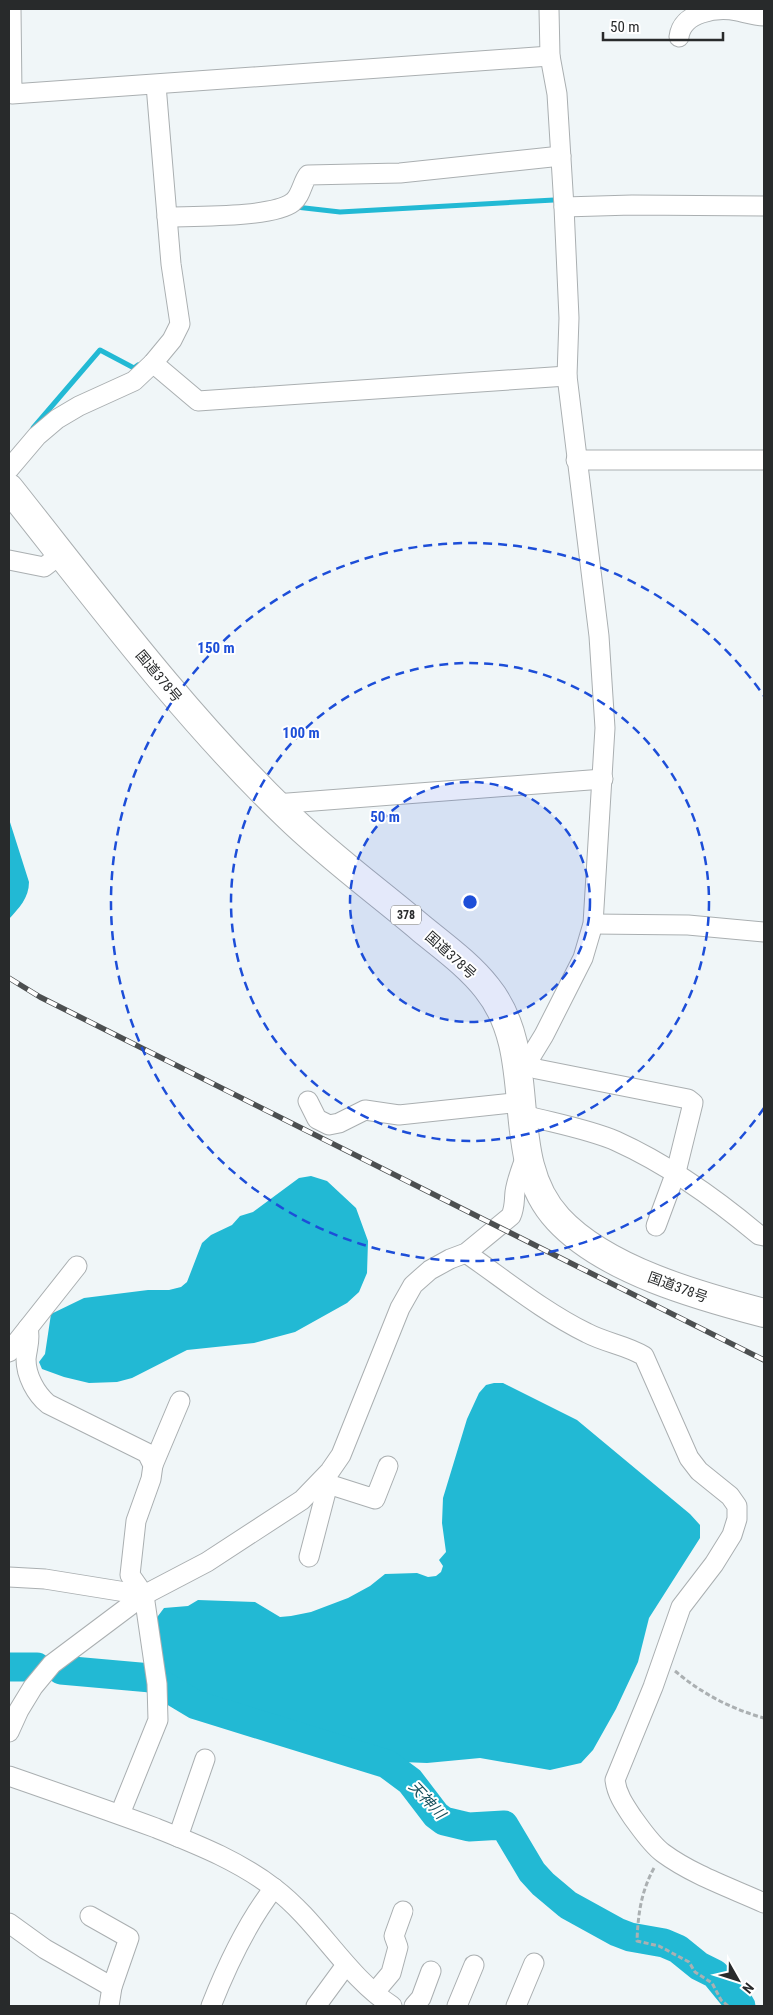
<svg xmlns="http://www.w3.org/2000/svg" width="773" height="2015" font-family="'Roboto Condensed','Noto Sans JP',sans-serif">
<rect width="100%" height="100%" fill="#f0f6f8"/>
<g fill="#22b9d4">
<path d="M9,819L29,882C29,898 19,908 9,919Z"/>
<polygon points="311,1176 327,1181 356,1208 368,1241 367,1273 359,1292 347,1303 295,1332 254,1343 187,1350 132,1378 117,1382 89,1383 64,1377 42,1369 39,1362 45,1354 51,1314 84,1298 148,1290 169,1290 181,1287 187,1282 202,1243 211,1235 232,1225 240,1216 253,1212 299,1178"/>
<polygon points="494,1383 503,1383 577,1420 690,1514 700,1525 700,1538 649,1618 638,1662 616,1709 593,1750 581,1763 550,1770 480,1758 427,1763 402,1762 201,1701 165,1678 155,1620 164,1608 188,1606 198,1600 255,1602 280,1617 291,1616 311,1612 348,1598 370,1586 385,1574 417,1573 428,1577 436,1576 441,1572 443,1566 439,1560 446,1552 442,1523 443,1498 467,1419 479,1393 486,1385"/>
</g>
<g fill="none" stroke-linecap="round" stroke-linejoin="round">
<g stroke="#22b9d4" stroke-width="5">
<polyline points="296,207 340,212 554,200"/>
<polyline points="33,428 100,350 134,368 138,365"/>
</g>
<g stroke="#22b9d4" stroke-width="29">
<polyline points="9,1667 37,1667"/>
<polyline points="61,1670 151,1678 196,1705 387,1764 410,1781 436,1815 444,1821 469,1827 504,1825 532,1872 543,1884 568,1905 617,1932 630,1937 664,1943 678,1949 699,1966 715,1974 741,2006"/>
</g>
<g stroke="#aaafb1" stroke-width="21">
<g id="minor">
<polyline points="11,9 12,94 550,56"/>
<path d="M679,37C682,12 717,7 737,11C746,13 755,16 764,16"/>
<polyline points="564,207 632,205 764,206"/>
<path d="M167,217C194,216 273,218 293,202C301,196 302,183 308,175L400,173L561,156"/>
<polyline points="153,363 198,401 567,376"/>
<polyline points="576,460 764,460"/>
<polyline points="9,469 37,436 57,419 79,406 134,381 153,363 172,340 180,324 171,264 156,85"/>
<polyline points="9,560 44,567 61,554"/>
<polyline points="275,804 603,779"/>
<polyline points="593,924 688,925 764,932"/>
<polyline points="527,1063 537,1069 688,1099 693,1103 676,1172 656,1226"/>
<polyline points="519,1076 544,1035 583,958 593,924 605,728 599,636 567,376 569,318 564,207 557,94 550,56 549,9"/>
<polyline points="308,1101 317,1119 329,1125 339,1123 365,1110 399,1115 522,1102"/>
<path d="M524,1115C553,1123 588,1129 616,1141C669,1165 715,1198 759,1235L764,1236"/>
<path d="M466,1253C505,1280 544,1312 587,1333C606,1343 626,1345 644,1356L689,1458L699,1471L730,1496L737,1506V1519L732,1535L714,1564L681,1607L653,1687L615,1780C617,1795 625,1806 633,1818C642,1830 651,1844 663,1853C693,1875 731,1888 764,1903"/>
<path d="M28,1328C31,1340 27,1348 26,1359C26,1376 36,1394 48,1404L147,1453L153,1465L151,1479L136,1521L130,1575L144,1595L157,1684L158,1720L120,1814"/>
<polyline points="9,1352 77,1266"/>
<polyline points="153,1465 180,1401"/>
<polyline points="323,1480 328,1484 375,1499 388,1466"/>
<polyline points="309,1557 328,1484"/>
<polyline points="9,1577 45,1579 144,1595"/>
<path d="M9,1732L19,1710L33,1687L52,1664L144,1595L207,1562L302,1500L330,1471L341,1455L400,1308L413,1285L430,1270L450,1259L466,1253L511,1216C515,1207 514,1201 515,1192C517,1179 522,1167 526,1156"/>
<path d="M9,1776C58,1793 107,1810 156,1828C198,1845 237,1860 274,1888C319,1922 345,1975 392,2006"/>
<polyline points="178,1837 205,1759"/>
<polyline points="90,1916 129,1938 112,1987 109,2006"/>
<polyline points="9,1923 45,1949 112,1987"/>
<polyline points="375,1992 391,1973 398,1947 394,1936 403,1911"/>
<path d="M211,2006C226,1968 249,1920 274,1888"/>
<polyline points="316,2006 346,1965"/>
<polyline points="414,2006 421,1998 431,1971"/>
<polyline points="457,2006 474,1965"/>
<polyline points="516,2006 534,1963"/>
</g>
</g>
<g stroke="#aaafb1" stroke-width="30">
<path id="highway" d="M9,488C98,600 184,716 287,815C329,856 377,891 422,929C444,947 469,965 487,988C542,1056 500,1157 558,1219C605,1270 699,1296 764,1313"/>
</g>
<g stroke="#abb0b2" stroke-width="3" stroke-dasharray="5 2.5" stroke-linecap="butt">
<path d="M675,1671C701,1693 731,1709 764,1718"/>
<path d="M654,1868C641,1892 638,1914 637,1941L659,1946L689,1962L695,1972L712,1983L721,2000L728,2006"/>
</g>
<use href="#minor" stroke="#fff" stroke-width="19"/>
<use href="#highway" stroke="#fff" stroke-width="28"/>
<g stroke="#4c4f50" stroke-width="5.5">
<polyline id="rail" points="9,978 40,997 764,1360"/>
</g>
<use href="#rail" stroke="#fff" stroke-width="4" stroke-dasharray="11" stroke-linecap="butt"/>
</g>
<circle cx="470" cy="902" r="120" fill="#1d4ed8" fill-opacity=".12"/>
<g fill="none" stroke="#1d4ed8" stroke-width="2.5" stroke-dasharray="9 6">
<circle cx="470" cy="902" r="120"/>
<circle cx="470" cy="902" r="239"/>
<path d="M764 1108A359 359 0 1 1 764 696"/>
</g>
<g text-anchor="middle" stroke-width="4" stroke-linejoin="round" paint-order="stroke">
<rect fill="#fff" stroke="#686a6b" stroke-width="1" x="391" y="905.5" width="30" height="19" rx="4"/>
<g font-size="12" font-weight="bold" fill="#282a2b">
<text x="406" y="919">378</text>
</g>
<g font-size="14" fill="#282a2b" stroke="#fff">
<text transform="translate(159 676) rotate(50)" y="5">国道378号</text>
<text transform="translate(451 955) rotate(42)" y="5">国道378号</text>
<text transform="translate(678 1287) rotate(20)" y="5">国道378号</text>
</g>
<g font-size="15" font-style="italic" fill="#17505c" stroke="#fff">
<text transform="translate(427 1800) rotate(47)" y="5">天神川</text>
</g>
</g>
<circle cx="470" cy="902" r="8" fill="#1d4ed8" stroke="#fff" stroke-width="2.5"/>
<g font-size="15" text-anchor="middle" font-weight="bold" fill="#1d4ed8" stroke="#fff" stroke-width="4" stroke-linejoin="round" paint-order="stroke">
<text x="216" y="653">150 m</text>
<text x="301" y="738">100 m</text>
<text x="385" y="822">50 m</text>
</g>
<rect width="773" height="2015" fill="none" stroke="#282a2b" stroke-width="20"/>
<g transform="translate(738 1980) rotate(129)" stroke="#ffffff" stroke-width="4" paint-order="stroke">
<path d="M0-4L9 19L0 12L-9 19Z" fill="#282a2b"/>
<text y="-8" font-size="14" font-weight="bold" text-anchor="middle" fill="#282a2b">N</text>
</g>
<path d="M603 32v8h120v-8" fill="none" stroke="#282a2b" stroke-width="2.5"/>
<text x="610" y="32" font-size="15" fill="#282a2b" stroke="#ffffff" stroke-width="4" paint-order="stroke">50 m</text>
</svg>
